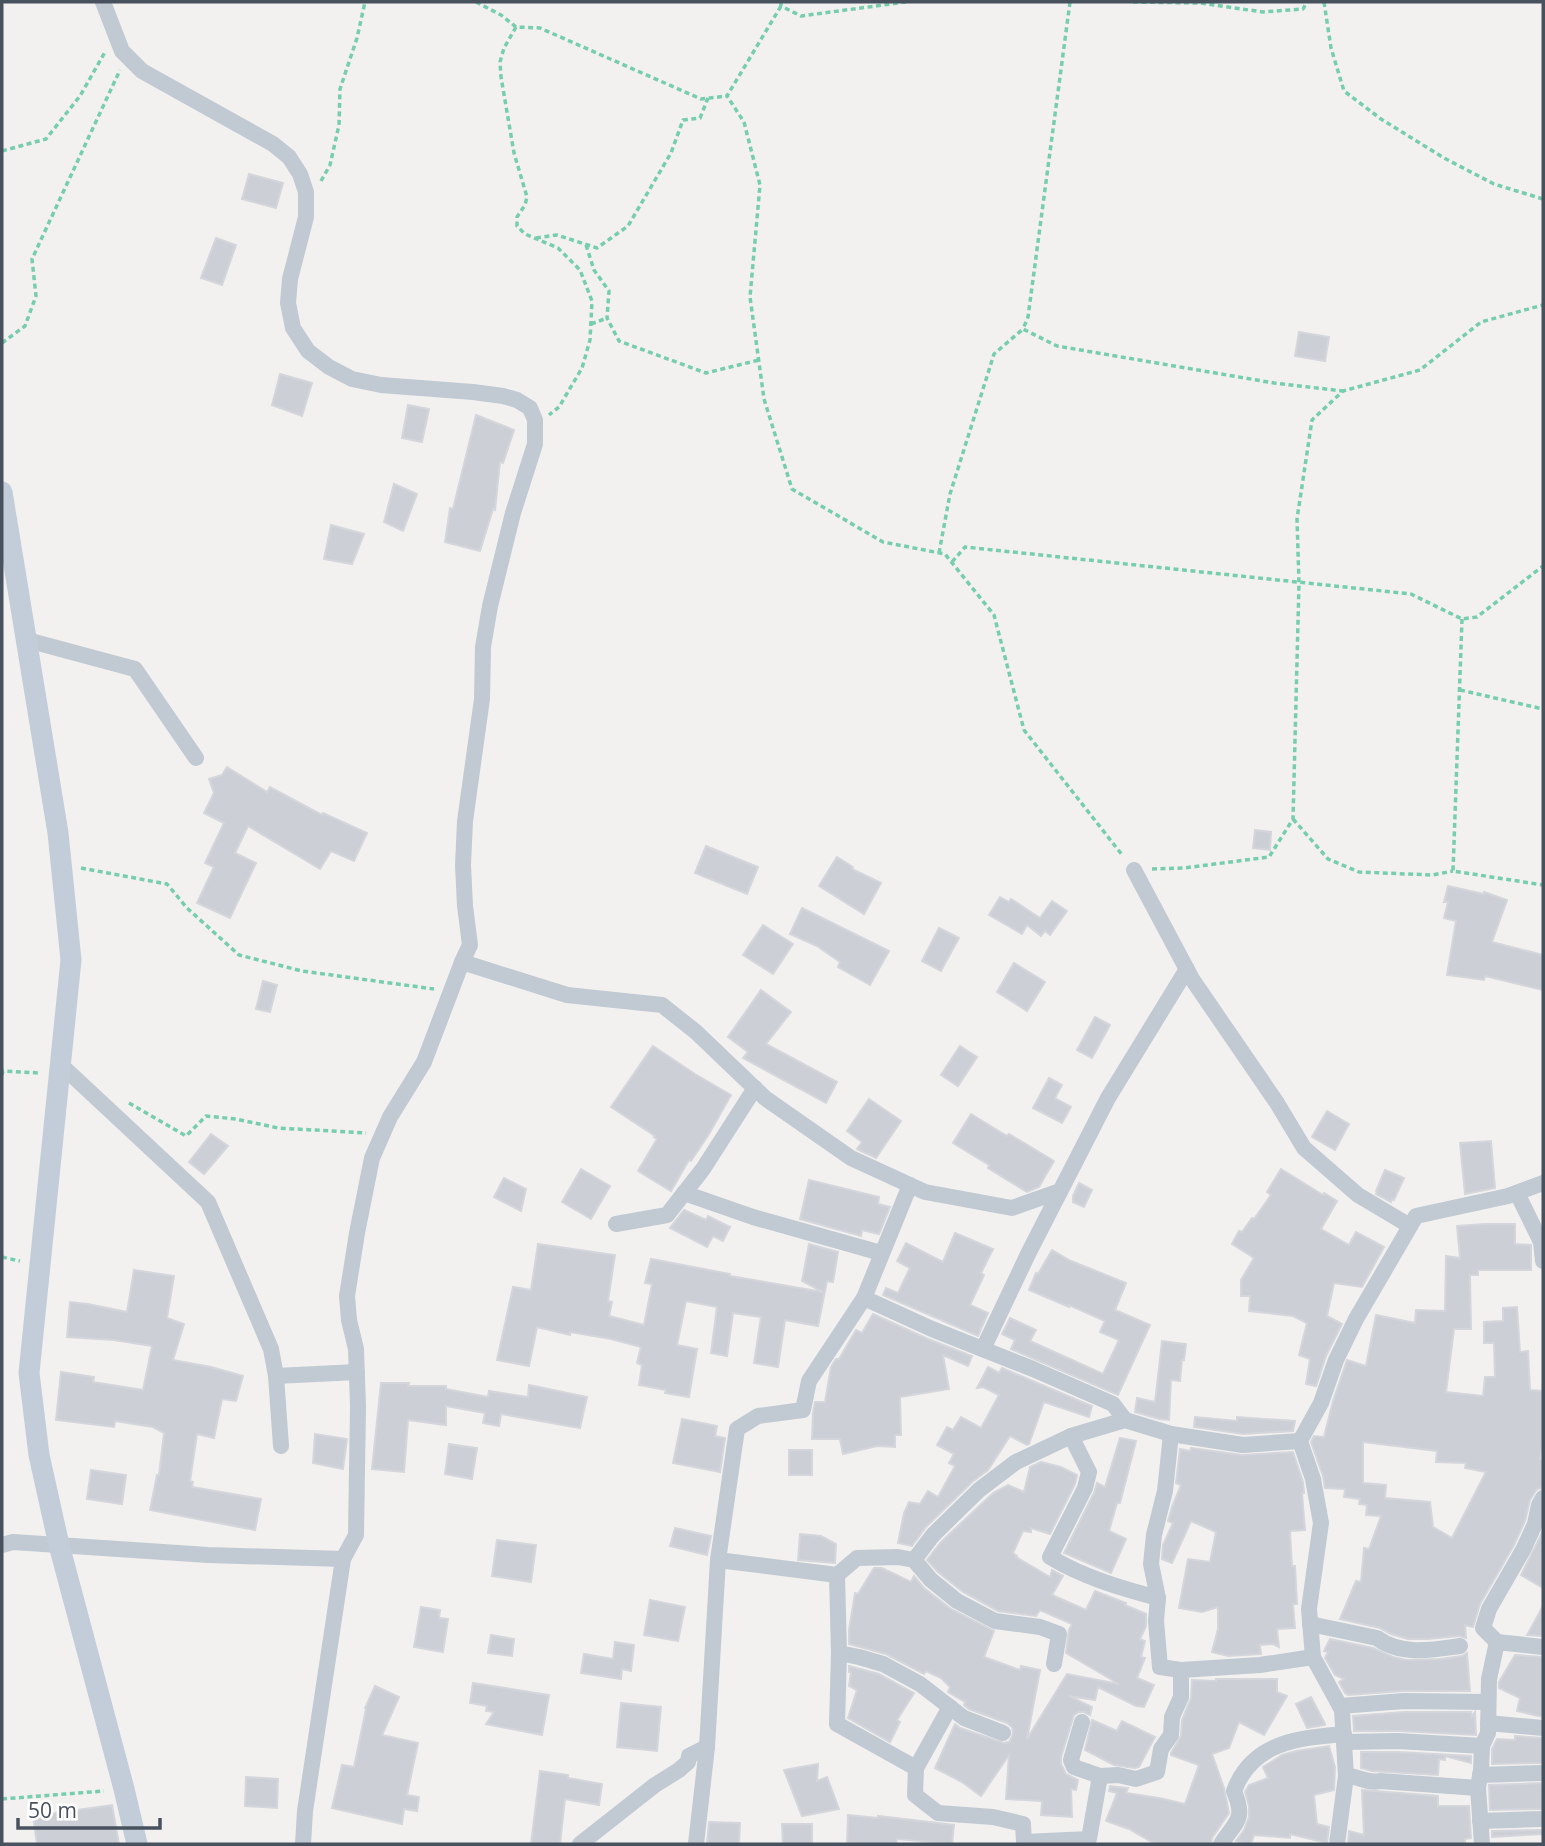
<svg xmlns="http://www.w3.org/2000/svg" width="1545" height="1846" font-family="'Open Sans',sans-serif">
<rect width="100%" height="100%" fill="#f3f1f0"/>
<g fill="#cccfd6" stroke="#d4d6dc" stroke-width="2" fill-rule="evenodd">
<polygon points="249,174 283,183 276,208 242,199"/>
<polygon points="216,238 236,245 222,285 201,278"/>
<polygon points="1299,332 1329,337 1325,361 1295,356"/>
<polygon points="280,374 312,383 302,416 272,405"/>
<polygon points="408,405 429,409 422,442 402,438"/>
<polygon points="476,415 514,430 503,463 500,462 495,510 493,509 480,551 445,542 450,508 453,509"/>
<polygon points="394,484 417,494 403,531 384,522"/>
<polygon points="331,525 364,534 352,564 324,559"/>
<polygon points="227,767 267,792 270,787 322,815 323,813 367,833 354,861 331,851 320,869 248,826 235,853 256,863 230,918 197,903 214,867 205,863 224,823 204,813 214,793 209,779 222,775"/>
<polygon points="1255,830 1271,832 1270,850 1253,848"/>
<polygon points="706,846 758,867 747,894 695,873"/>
<polygon points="837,857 853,867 852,869 881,883 864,914 819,886"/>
<polygon points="1448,886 1484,894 1484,892 1507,900 1492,942 1543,955 1543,990 1485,976 1484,980 1447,975 1456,921 1444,918 1448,902 1444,902"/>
<polygon points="1000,897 1009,902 1011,899 1040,918 1052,901 1067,911 1050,935 1045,931 1041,936 1027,925 1022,934 989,915"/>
<polygon points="802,908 889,951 870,985 838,967 840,962 817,946 790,934"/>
<polygon points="763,925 793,944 773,974 743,955"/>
<polygon points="939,928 959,938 941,971 922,961"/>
<polygon points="1014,963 1045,982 1027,1011 997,992"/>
<polygon points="263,981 277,985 270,1012 256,1009"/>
<polygon points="761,990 791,1012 766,1044 837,1082 826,1103 743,1058 748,1052 728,1037"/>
<polygon points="1095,1017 1110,1025 1092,1058 1077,1050"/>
<polygon points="653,1046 695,1074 731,1095 709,1134 691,1161 689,1160 671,1191 638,1171 657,1139 654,1137 655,1136 611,1107"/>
<polygon points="960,1046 977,1057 958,1086 941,1075"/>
<polygon points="1049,1078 1062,1085 1055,1098 1071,1107 1062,1123 1033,1108"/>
<polygon points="869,1099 901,1121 876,1158 857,1149 862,1142 847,1131"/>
<polygon points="1327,1111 1349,1124 1335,1150 1312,1137"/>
<polygon points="971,1114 1007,1136 1009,1134 1054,1161 1039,1187 1027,1192 988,1168 989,1165 953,1143"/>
<polygon points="211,1134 228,1146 204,1174 189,1162"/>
<polygon points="1491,1141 1495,1188 1465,1194 1460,1143"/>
<polygon points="581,1169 610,1186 591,1219 562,1202"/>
<polygon points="1281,1169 1323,1195 1324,1193 1337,1201 1321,1229 1349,1245 1356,1232 1384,1247 1362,1287 1334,1283 1327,1316 1342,1324 1326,1356 1316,1386 1306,1384 1310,1359 1299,1355 1307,1323 1293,1316 1249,1311 1250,1296 1241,1296 1241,1280 1254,1258 1232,1244 1239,1231 1242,1232 1252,1218 1254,1219 1271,1195 1267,1192"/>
<polygon points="1385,1170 1404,1178 1394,1200 1392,1199 1391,1202 1376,1194 1377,1192 1376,1191"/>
<polygon points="504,1178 526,1189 521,1211 494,1197"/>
<polygon points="809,1180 879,1197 878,1204 890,1207 879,1234 862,1230 861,1236 800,1219"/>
<polygon points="1079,1183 1092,1190 1084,1207 1073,1202 1073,1196"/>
<polygon points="684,1210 706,1220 708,1216 730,1227 723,1241 713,1236 707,1247 670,1228"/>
<path d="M1485,1224H1515V1244L1531,1245V1270H1478V1275H1470L1471,1329H1454L1446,1392L1483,1396L1485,1377H1495L1494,1343H1484V1322L1503,1321V1308L1517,1307L1520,1352L1528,1351L1530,1390L1543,1391V1440L1540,1459L1543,1460V1488L1537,1489L1530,1500L1525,1521L1514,1545L1480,1604L1473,1627L1465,1625L1466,1638L1459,1636L1428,1639H1408L1391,1634L1380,1628L1340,1619L1356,1581L1361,1582L1364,1548L1369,1549L1381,1516L1366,1515L1367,1505L1359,1504L1360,1499L1344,1497L1345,1489L1325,1488L1323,1476L1311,1442L1314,1436L1324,1437L1333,1401L1347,1360L1366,1366L1376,1315L1415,1323L1416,1310L1445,1311L1446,1256L1460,1258L1457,1226ZM1363,1442L1437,1451L1436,1462L1466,1463L1465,1468L1486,1472L1452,1538L1433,1527L1430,1502L1385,1498L1386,1485L1363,1483Z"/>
<polygon points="955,1233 993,1249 981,1273 984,1275 970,1305 988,1313 978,1336 883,1295 886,1288 898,1293 910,1268 897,1261 906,1243 943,1262"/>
<polygon points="538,1244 615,1255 608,1301 612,1302 609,1316 644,1325 652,1284 645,1283 651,1259 730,1274 730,1276 823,1292 802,1281 809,1244 838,1252 833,1282 827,1281 818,1326 785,1320 778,1367 754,1363 761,1317 733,1313 727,1356 711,1353 717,1307 686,1301 677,1345 697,1349 689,1397 665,1393 666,1390 639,1385 642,1365 637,1363 641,1347 611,1339 570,1332 570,1335 537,1327 529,1366 497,1360 513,1287 531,1290"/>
<polygon points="1052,1250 1071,1261 1126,1283 1115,1310 1150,1325 1118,1395 1011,1349 1015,1340 1002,1334 1010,1318 1036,1330 1030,1341 1103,1374 1119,1340 1100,1332 1105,1321 1069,1305 1069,1307 1029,1290 1036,1273 1038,1274"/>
<polygon points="134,1270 174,1276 167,1318 184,1324 173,1360 211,1367 243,1376 236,1401 222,1399 214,1438 197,1434 190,1481 193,1482 192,1487 261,1499 255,1530 150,1510 157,1475 159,1475 164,1433 153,1427 115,1421 114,1427 56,1420 61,1372 94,1377 93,1382 143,1390 152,1346 114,1340 67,1337 70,1302 88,1304 127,1312"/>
<polygon points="873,1314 928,1339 972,1356 968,1366 943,1355 949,1389 900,1397 901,1435 895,1435 895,1447 877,1446 843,1454 840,1439 812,1439 813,1413 815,1402 825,1402 831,1367 836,1359 839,1359 856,1330 862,1333"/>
<polygon points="1162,1341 1186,1344 1184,1360 1182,1360 1180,1381 1171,1380 1169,1420 1159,1419 1135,1412 1137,1398 1155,1402"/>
<polygon points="988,1367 999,1373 1002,1368 1092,1406 1089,1417 1044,1402 1029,1444 1027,1445 1010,1436 988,1470 972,1482 926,1527 912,1546 898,1543 904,1513 909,1502 920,1504 928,1491 938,1497 955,1466 949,1463 954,1454 937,1445 947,1427 953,1430 961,1417 981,1428 999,1395 983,1387 977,1388"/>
<polygon points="381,1383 409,1383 408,1386 446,1386 446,1389 488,1397 489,1391 528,1397 529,1385 587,1397 580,1428 501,1414 499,1426 483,1423 485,1413 446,1406 446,1425 408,1420 404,1472 372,1469"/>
<polygon points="1195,1417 1237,1421 1237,1417 1295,1421 1293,1431 1243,1434 1194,1427"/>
<polygon points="682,1419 717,1426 715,1436 725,1438 720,1472 673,1463"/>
<polygon points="315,1434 347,1439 343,1469 313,1463"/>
<polygon points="1120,1438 1136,1441 1120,1503 1117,1503 1109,1531 1126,1539 1111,1573 1064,1553 1094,1493 1097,1483 1105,1487"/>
<polygon points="449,1444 477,1448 472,1479 445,1474"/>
<polygon points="1191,1448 1242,1455 1293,1452 1303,1482 1304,1493 1302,1493 1305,1530 1290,1531 1292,1566 1295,1566 1297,1604 1293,1604 1295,1628 1277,1629 1279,1647 1273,1644 1260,1645 1261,1654 1228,1656 1212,1652 1218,1629 1218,1607 1202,1612 1179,1608 1188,1559 1210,1562 1216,1532 1191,1521 1172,1563 1162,1559 1163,1545 1173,1523 1168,1521 1172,1507 1181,1485 1176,1483 1180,1449 1190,1451"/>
<rect x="789" y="1450" width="23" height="25"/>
<polygon points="1041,1462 1061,1467 1077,1475 1075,1484 1050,1534 1031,1528 1031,1532 1023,1531 1013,1553 1017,1556 1016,1557 1050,1577 1052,1570 1063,1576 1052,1595 1086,1610 1095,1591 1126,1603 1125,1605 1146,1614 1146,1626 1140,1639 1145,1641 1141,1657 1145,1658 1137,1678 1154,1685 1144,1707 1136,1706 1098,1687 1095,1700 1069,1696 1092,1707 1090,1715 1084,1712 1079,1712 1074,1715 1061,1757 1061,1764 1066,1774 1078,1780 1076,1790 1071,1789 1072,1817 1041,1815 1042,1801 1006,1799 1009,1755 981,1796 962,1782 935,1768 955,1724 960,1728 1004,1743 1009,1742 1012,1737 1013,1732 1012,1727 1007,1723 969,1709 964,1705 965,1702 948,1692 950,1687 941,1678 926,1671 924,1674 886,1654 849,1644 849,1630 855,1593 858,1594 874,1568 882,1568 911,1582 914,1576 924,1588 951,1609 994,1631 984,1657 1020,1670 1021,1666 1040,1670 1027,1739 1067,1674 1119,1684 1066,1653 1069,1630 1072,1624 1040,1610 1036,1616 998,1611 963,1592 938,1572 927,1560 941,1542 993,1493 1008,1485 1024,1492 1030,1467"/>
<polygon points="91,1470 126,1475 122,1504 87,1499"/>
<polygon points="675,1528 711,1536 707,1555 670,1546"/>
<polygon points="1543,1531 1543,1588 1521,1575"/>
<polygon points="800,1534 821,1536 836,1544 835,1563 798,1560"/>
<polygon points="497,1540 536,1545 531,1582 492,1576"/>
<polygon points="650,1600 685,1607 678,1641 644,1635"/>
<polygon points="1543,1606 1543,1636 1527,1635"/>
<polygon points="421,1607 440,1610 439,1618 448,1619 443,1652 414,1647"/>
<polygon points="491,1635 514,1639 512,1656 488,1653"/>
<polygon points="1330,1639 1373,1648 1393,1657 1406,1660 1440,1659 1462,1656 1467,1653 1470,1691 1403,1691 1348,1695 1345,1693 1339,1682 1344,1679 1335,1675 1325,1658 1328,1652 1324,1651"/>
<polygon points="615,1642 634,1645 631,1671 622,1669 621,1679 581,1673 584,1654 613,1659"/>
<polygon points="1515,1655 1543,1657 1543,1717 1517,1711 1520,1698 1499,1688 1499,1682"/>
<polygon points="849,1666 879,1674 914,1693 897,1720 900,1722 890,1742 848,1718 857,1690 849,1686 851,1672 849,1672"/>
<polygon points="1216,1679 1277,1679 1277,1692 1287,1696 1264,1735 1239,1722 1229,1748 1212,1754 1224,1788 1229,1813 1212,1838 1211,1844 1155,1844 1129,1829 1106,1821 1117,1793 1109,1791 1110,1786 1128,1788 1126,1793 1159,1798 1185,1804 1199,1765 1171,1755 1171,1753 1181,1736 1182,1720 1191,1698 1192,1680 1216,1681"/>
<polygon points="473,1683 549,1695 542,1735 486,1724 494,1712 486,1711 487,1706 470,1703"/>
<polygon points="375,1686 399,1697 382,1735 418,1743 407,1795 419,1797 417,1811 404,1809 402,1824 332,1808 342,1765 354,1767 366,1709 365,1708"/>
<polygon points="1311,1697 1325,1724 1325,1725 1307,1728 1296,1704"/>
<polygon points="621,1703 661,1707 657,1751 617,1747"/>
<polygon points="1404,1712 1471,1712 1472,1717 1475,1712 1476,1735 1399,1731 1354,1731 1353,1716"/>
<polygon points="1092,1720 1117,1731 1122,1721 1155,1737 1139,1767 1135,1768 1114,1765 1085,1750"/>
<polygon points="1515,1736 1543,1738 1543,1763 1492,1764 1492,1749 1497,1739 1515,1740"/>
<polygon points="1329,1746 1335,1767 1334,1790 1314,1795 1317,1824 1329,1827 1327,1843 1290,1834 1290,1838 1254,1835 1251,1844 1244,1844 1236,1841 1244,1830 1249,1817 1249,1806 1245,1792 1249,1785 1268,1778 1263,1767 1282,1755 1296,1751"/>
<polygon points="1361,1752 1398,1752 1471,1756 1471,1763 1445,1756 1445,1760 1439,1759 1438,1775 1372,1771 1361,1768"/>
<polygon points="818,1764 817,1781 827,1777 839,1809 802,1816 784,1770"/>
<polygon points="540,1771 568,1775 568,1778 602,1784 599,1805 565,1799 560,1844 531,1844"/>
<polygon points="246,1777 278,1779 277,1808 245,1806"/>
<polygon points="1543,1783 1543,1809 1490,1810 1489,1785"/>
<polygon points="1362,1790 1438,1796 1438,1806 1469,1806 1471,1838 1465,1839 1465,1844 1348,1844 1349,1831 1364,1835"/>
<polygon points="112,1805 119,1844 37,1844 33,1816"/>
<polygon points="848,1815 878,1818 878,1816 954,1825 952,1844 897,1839 896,1844 847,1844"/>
<polygon points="709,1822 740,1823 739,1844 707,1844"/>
<polygon points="782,1824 812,1824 812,1844 783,1844"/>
<polygon points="1543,1830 1543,1834 1492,1837 1492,1831"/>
</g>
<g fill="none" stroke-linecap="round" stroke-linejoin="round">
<g stroke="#77ceac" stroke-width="3.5" stroke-dasharray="5 3.5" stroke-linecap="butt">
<polyline points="476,2 501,15 516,27 540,28 701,99 727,96"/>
<polyline points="781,2 781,6 801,16 906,2"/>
<polyline points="1070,2 1028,317 1023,329 1057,346 1274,383 1343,391"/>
<polyline points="1133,2 1200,3 1263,12 1303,9 1307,2"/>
<polyline points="1324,2 1331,48 1344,91 1381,119 1444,158 1494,184 1543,199"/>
<polyline points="781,6 727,96 744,122 760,185 750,297 764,399 792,489 883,542 945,554 994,615 1024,730 1123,856"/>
<polyline points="516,27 504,48 500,62 501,77 514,153 527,197 525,205 517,217 517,226 525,234 558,248 580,270 592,301 590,340 582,368 559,407 549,415"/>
<polyline points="2,151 46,139 80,96 105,52"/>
<polyline points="321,181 330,165 339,125 340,89 357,38 365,2"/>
<polyline points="536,238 557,235 597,248 628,226 671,153 683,120 700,118 708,98"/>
<polyline points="586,245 594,270 609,291 607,318 619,341 706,373 759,360"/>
<polyline points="591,324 607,318"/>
<polyline points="2,343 25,326 36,296 32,259 120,70"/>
<polyline points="939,553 950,494 994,354 1023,329"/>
<polyline points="952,562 965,547 1411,594 1462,619 1477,617 1543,566"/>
<polyline points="1462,619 1453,871 1543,885"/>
<polyline points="1460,690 1543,709"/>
<polyline points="1293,819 1328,859 1359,872 1432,875 1453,871"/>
<polyline points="81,868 167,884 187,908 239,955 302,971 434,989"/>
<polyline points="1152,869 1184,868 1269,857 1293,819 1299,583 1297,519 1312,420 1343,391 1420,370 1481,322 1543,305"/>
<polyline points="2,1075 3,1071 40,1073"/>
<polyline points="129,1103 186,1136 206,1116 236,1119 278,1128 366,1133"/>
<polyline points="2,1257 20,1261"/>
<polyline points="2,1799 104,1791"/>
</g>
<g stroke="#c1c9d2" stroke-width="16">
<polyline points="103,2 122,51 142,71 273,144 289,157 300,174 306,192 306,217 290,279 288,303 293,328 308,351 329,367 352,379 381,385 473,392 503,396 517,400 530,408 535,420 535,444 513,513 490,606 483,647 482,699 465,821 463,865 465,906 470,945 462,962 424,1062 390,1117 372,1158 357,1233 347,1296 349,1320 356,1349 358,1406 356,1535 343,1559 305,1811 303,1844"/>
<polyline points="27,640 135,669 196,758"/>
<polyline points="1134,870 1192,979 1277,1103 1304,1148 1358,1195 1410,1226"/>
<polyline points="462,962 567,995 662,1005 696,1032 765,1098 851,1158 925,1192 1012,1208 1060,1191"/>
<polyline points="60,1064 208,1202 271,1349 276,1376 281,1446"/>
<polyline points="684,1193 753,1217 881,1253"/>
<polyline points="1517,1193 1541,1242 1543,1261"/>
<polyline points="616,1224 667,1215 703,1169 755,1088"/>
<polyline points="864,1298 932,1329 1033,1369 1113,1404 1125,1420"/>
<polyline points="983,1349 1029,1252 1108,1098 1187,969"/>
<polyline points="276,1376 357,1372"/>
<polyline points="1171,1434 1165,1491 1154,1535 1151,1564 1158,1598 1156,1621 1160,1667 1181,1670"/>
<path d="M1071,1436L1089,1472L1085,1488L1050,1557C1083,1577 1120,1588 1158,1598"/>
<polyline points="2,1545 13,1542 208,1555 343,1559"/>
<polyline points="718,1560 837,1575 839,1653 859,1657 883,1664 920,1684 964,1718 1003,1733"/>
<polyline points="914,1560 933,1535 979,1490 1016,1462 1071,1436 1125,1420 1171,1434 1243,1445 1300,1441"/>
<polyline points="837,1575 857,1558 898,1557 914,1560 931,1580 957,1601 995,1621 1040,1627 1059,1634 1054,1664"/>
<path d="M1310,1624L1377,1638C1401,1656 1433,1650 1460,1646"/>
<polyline points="1497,1642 1483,1628 1489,1609 1523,1550 1535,1524 1539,1505 1543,1498"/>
<polyline points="839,1653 837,1724 916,1768 950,1707"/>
<polyline points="1340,1706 1404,1701 1488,1702"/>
<polyline points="1082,1722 1071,1760 1074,1767 1100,1776"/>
<polyline points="1488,1723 1543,1728"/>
<polyline points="1344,1742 1398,1741 1482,1746"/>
<polyline points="916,1768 915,1795 938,1813 993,1817 1023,1824 1024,1842"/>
<polyline points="1480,1775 1543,1773"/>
<path d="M1346,1776C1360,1776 1367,1784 1380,1781L1478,1788"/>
<polyline points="1480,1821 1543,1819"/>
<polyline points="580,1844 655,1785 679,1770 688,1762 689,1756 707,1747"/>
<polyline points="696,1844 707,1747 718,1560 737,1429 758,1416 803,1410 809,1381 864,1298 910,1185"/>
<polyline points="1024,1844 1024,1842 1089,1839 1100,1776 1118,1775 1136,1779 1157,1772 1161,1749 1171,1735 1172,1717 1181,1697 1181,1670 1260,1665 1313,1657"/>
<path d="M1221,1844C1236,1821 1246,1820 1234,1791C1252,1742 1298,1738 1344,1734"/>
<polyline points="1337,1844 1346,1776 1342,1710 1313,1657 1309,1609 1321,1523 1313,1479 1300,1441 1321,1403 1336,1360 1356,1319 1416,1216 1508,1196 1543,1183"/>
<polyline points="1482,1844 1478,1788 1481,1770 1482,1746 1488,1733 1489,1679 1497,1642 1543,1647"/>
</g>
<polyline stroke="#c3ccd9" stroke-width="21" points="2,492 58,833 71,960 29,1373 39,1455 59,1545 124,1789 137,1844"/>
</g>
<rect width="1545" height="1846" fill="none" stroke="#48525e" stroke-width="7"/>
<path d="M18 1818v10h142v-10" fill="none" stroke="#48525e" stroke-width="3.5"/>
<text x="28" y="1818" font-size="21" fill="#48525e" stroke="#ffffff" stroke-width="5" paint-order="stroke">50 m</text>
</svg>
